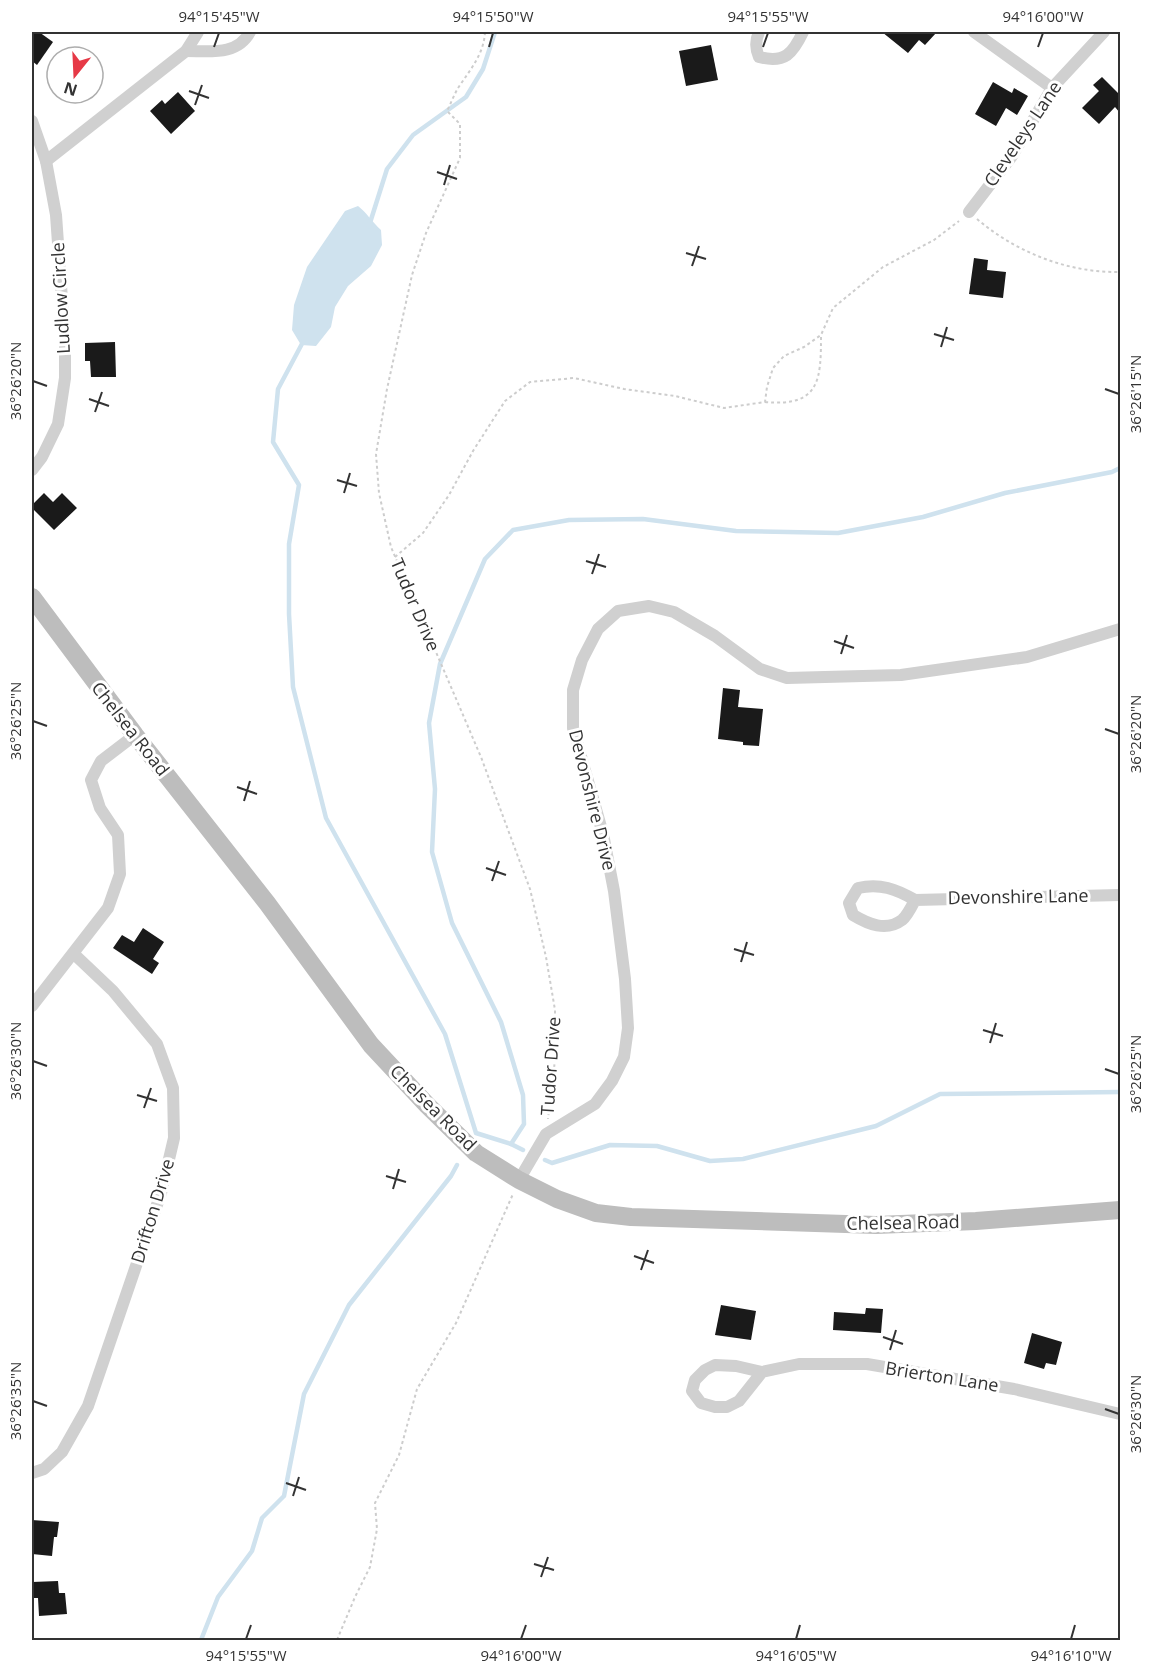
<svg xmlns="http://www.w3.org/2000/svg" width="1152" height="1672" font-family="'Open Sans',sans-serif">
<rect width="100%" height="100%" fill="#fff"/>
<path fill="#cfe2ee" d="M358,206C367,213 372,222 381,230L382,245L371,266L348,286L335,307L331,327L316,346L301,345L292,330L294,305L307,267L345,211Z"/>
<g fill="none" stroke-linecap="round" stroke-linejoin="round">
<g stroke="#cfe2ee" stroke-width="4.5">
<polyline points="369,226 387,169 413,135 466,97 483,69 495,32"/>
<polyline points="304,340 278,389 273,442 299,485 289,544 289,614 293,687 326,818 445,1034 476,1133 511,1144 524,1124 523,1095 501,1022 452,923 432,852 435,789 429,723 440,664 485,559 513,530 569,520 643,519 736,531 838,533 923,517 1005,493 1112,472 1120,468"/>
<polyline points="511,1144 523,1150"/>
<polyline points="545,1160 552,1163 610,1145 657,1146 710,1161 743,1159 876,1126 940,1094 1120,1092"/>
<polyline points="201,1640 218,1597 252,1551 262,1518 284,1496 304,1394 349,1305 451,1176 457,1165"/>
</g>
</g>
<g fill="#1a1a1a">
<polygon points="32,32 39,32 53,42 37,65 32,61"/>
<polygon points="882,32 934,32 936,33 925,45 919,40 908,53"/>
<polygon points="711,45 718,80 686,86 679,51"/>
<polygon points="1102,77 1120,95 1120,113 1115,107 1099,124 1082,108 1099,91 1093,85"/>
<polygon points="993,82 1012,93 1014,88 1028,96 1017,115 1006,108 996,126 975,114"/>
<polygon points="178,92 195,111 171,134 150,111 162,100 165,104"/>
<polygon points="974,258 988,260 987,270 1006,272 1003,298 969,294"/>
<polygon points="115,342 116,377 91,377 90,361 85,361 85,343"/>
<polygon points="44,493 53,502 62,493 77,508 54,530 32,508 32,505"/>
<polygon points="723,688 740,690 738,707 763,709 759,746 743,745 743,742 718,739"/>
<polygon points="143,928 164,942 153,959 159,963 152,974 113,948 122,935 134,942"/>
<polygon points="721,1305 756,1311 751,1340 715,1335"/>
<polygon points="866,1308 883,1309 881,1333 833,1330 834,1312 865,1314"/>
<polygon points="1032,1333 1062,1342 1056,1365 1046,1363 1044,1369 1024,1363"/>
<polygon points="32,1520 59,1522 57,1537 54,1537 52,1556 32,1554"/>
<polygon points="58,1581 59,1593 65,1593 67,1614 39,1616 38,1598 32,1598 32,1582"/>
</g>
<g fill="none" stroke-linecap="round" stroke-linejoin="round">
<g stroke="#cdcdcd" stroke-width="2" stroke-dasharray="3 3" stroke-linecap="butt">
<path d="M485,32C484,54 470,70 458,88C454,95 451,103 447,111L460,124V158L426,233L412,275L387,389L376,454L379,493L391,547L481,757L530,889L546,957L555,1010V1060L548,1119"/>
<path d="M977,219C1017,253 1069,273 1120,272"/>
<path d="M765,402C820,407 821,380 821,335"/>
<polyline points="395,557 423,533 449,495 473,451 505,401 530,382 574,378 624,389 675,396 724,408 765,402 767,387 773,368 784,356 804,347 821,335 833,308 883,267 934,240 959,221"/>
<polyline points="337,1640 355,1597 370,1567 377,1529 375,1503 399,1455 417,1389 456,1323 513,1194"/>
</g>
<g stroke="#d0d0d0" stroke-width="12">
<path d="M759,32C755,41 755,48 759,57C785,64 793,53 803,32"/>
<polyline points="974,32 1052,88"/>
<path d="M186,51C210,51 237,56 250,32"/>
<polyline points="32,121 46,161 56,215 65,342 65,378 58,424 42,457 32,470"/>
<polyline points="46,161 186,51 198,32"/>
<polyline points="969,212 1012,156 1052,88 1104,32"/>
<path d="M915,900C912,906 907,916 902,920C886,932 868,924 853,915L849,903L858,888C880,883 896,889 915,900L1120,895"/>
<polyline points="32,1006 108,908 120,874 118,835 100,808 91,780 101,761 135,735"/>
<polyline points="519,1180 546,1134 595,1104 612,1081 624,1057 628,1028 625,979 614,891 603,834 573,728 573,690 582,660 598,629 618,611 649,606 674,612 715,636 760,669 787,678 901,675 1027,657 1120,629"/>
<polyline points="762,1372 739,1401 727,1407 715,1407 701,1403 692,1391 695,1380 705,1370 715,1365 736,1366 762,1372 799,1364 867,1364 1014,1389 1120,1414"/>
<polyline points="32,1473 44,1469 62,1452 88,1406 161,1193 174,1138 173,1088 157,1044 113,991 74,954"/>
</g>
<polyline stroke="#bdbdbd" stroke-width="18" points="32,597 135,735 267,903 371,1045 427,1105 476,1153 519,1180 557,1199 596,1213 631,1217 876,1225 976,1221 1120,1210"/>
</g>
<path fill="none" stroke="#333" stroke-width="2" d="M214,47L219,33M489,47L493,33M763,47L768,33M1038,47L1043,33M189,91L209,98M195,105L202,85M437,172L457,179M444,185L450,165M686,253L706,259M692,266L699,246M934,334L954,340M941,347L947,327M33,381L47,386M1105,389L1119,394M89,399L109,406M95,412L102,392M337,480L357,486M344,493L350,473M586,561L606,567M592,574L599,554M834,641L854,648M841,654L847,635M33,721L47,726M1105,729L1119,734M237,787L257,794M244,801L250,781M486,868L506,875M492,881L499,861M734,949L754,955M741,962L747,942M983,1030L1003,1036M990,1043L996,1023M33,1061L47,1066M1105,1069L1119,1074M137,1095L157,1101M144,1108L151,1088M386,1176L406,1182M393,1189L399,1169M634,1256L654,1263M641,1270L648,1250M883,1337L903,1344M890,1350L896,1330M33,1401L47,1406M1105,1409L1119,1414M286,1483L306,1490M293,1496L299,1477M534,1564L554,1570M541,1577L548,1557M246,1639L251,1625M521,1639L526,1625M796,1639L800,1625M1071,1639L1075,1625"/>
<g text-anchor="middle" stroke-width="6" stroke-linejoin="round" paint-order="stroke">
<g font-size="18" fill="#333" stroke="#fff">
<text transform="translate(1023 134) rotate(-56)" y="6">Cleveleys Lane</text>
<text transform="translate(61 298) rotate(-93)" y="6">Ludlow Circle</text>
<text transform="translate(415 605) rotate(67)" y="6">Tudor Drive</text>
<text transform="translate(130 729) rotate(52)" y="6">Chelsea Road</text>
<text transform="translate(592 800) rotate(76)" y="6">Devonshire Drive</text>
<text transform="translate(1018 897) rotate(-1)" y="6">Devonshire Lane</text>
<text transform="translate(551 1066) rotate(-86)" y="6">Tudor Drive</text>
<text transform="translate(433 1108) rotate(45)" y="6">Chelsea Road</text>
<text transform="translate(153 1211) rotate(-73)" y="6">Drifton Drive</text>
<text transform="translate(903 1223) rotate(-1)" y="6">Chelsea Road</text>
<text transform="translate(942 1377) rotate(9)" y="6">Brierton Lane</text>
</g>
</g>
<rect width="1152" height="1672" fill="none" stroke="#ffffff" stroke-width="66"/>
<g transform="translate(75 75) rotate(198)"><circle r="28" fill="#ffffff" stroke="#adadad" stroke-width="1.5"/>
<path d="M0-4.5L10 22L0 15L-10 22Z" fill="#e63946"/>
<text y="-9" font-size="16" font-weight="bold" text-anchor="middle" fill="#333333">N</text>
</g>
<rect x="33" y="33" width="1086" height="1606" fill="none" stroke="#333" stroke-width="2"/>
<g font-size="15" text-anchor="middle" fill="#333">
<text x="219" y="22">94°15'45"W</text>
<text x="493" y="22">94°15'50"W</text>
<text x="768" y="22">94°15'55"W</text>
<text x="1043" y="22">94°16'00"W</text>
<text transform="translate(16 381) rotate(-90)" y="5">36°26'20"N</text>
<text transform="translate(1136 394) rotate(-90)" y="5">36°26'15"N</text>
<text transform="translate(16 721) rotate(-90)" y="5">36°26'25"N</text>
<text transform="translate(1136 734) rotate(-90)" y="5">36°26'20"N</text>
<text transform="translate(16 1061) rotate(-90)" y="5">36°26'30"N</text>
<text transform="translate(1136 1074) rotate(-90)" y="5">36°26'25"N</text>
<text transform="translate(16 1401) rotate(-90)" y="5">36°26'35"N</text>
<text transform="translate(1136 1414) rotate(-90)" y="5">36°26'30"N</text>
<text x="246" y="1661">94°15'55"W</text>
<text x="521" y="1661">94°16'00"W</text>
<text x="796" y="1661">94°16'05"W</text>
<text x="1071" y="1661">94°16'10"W</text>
</g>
</svg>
